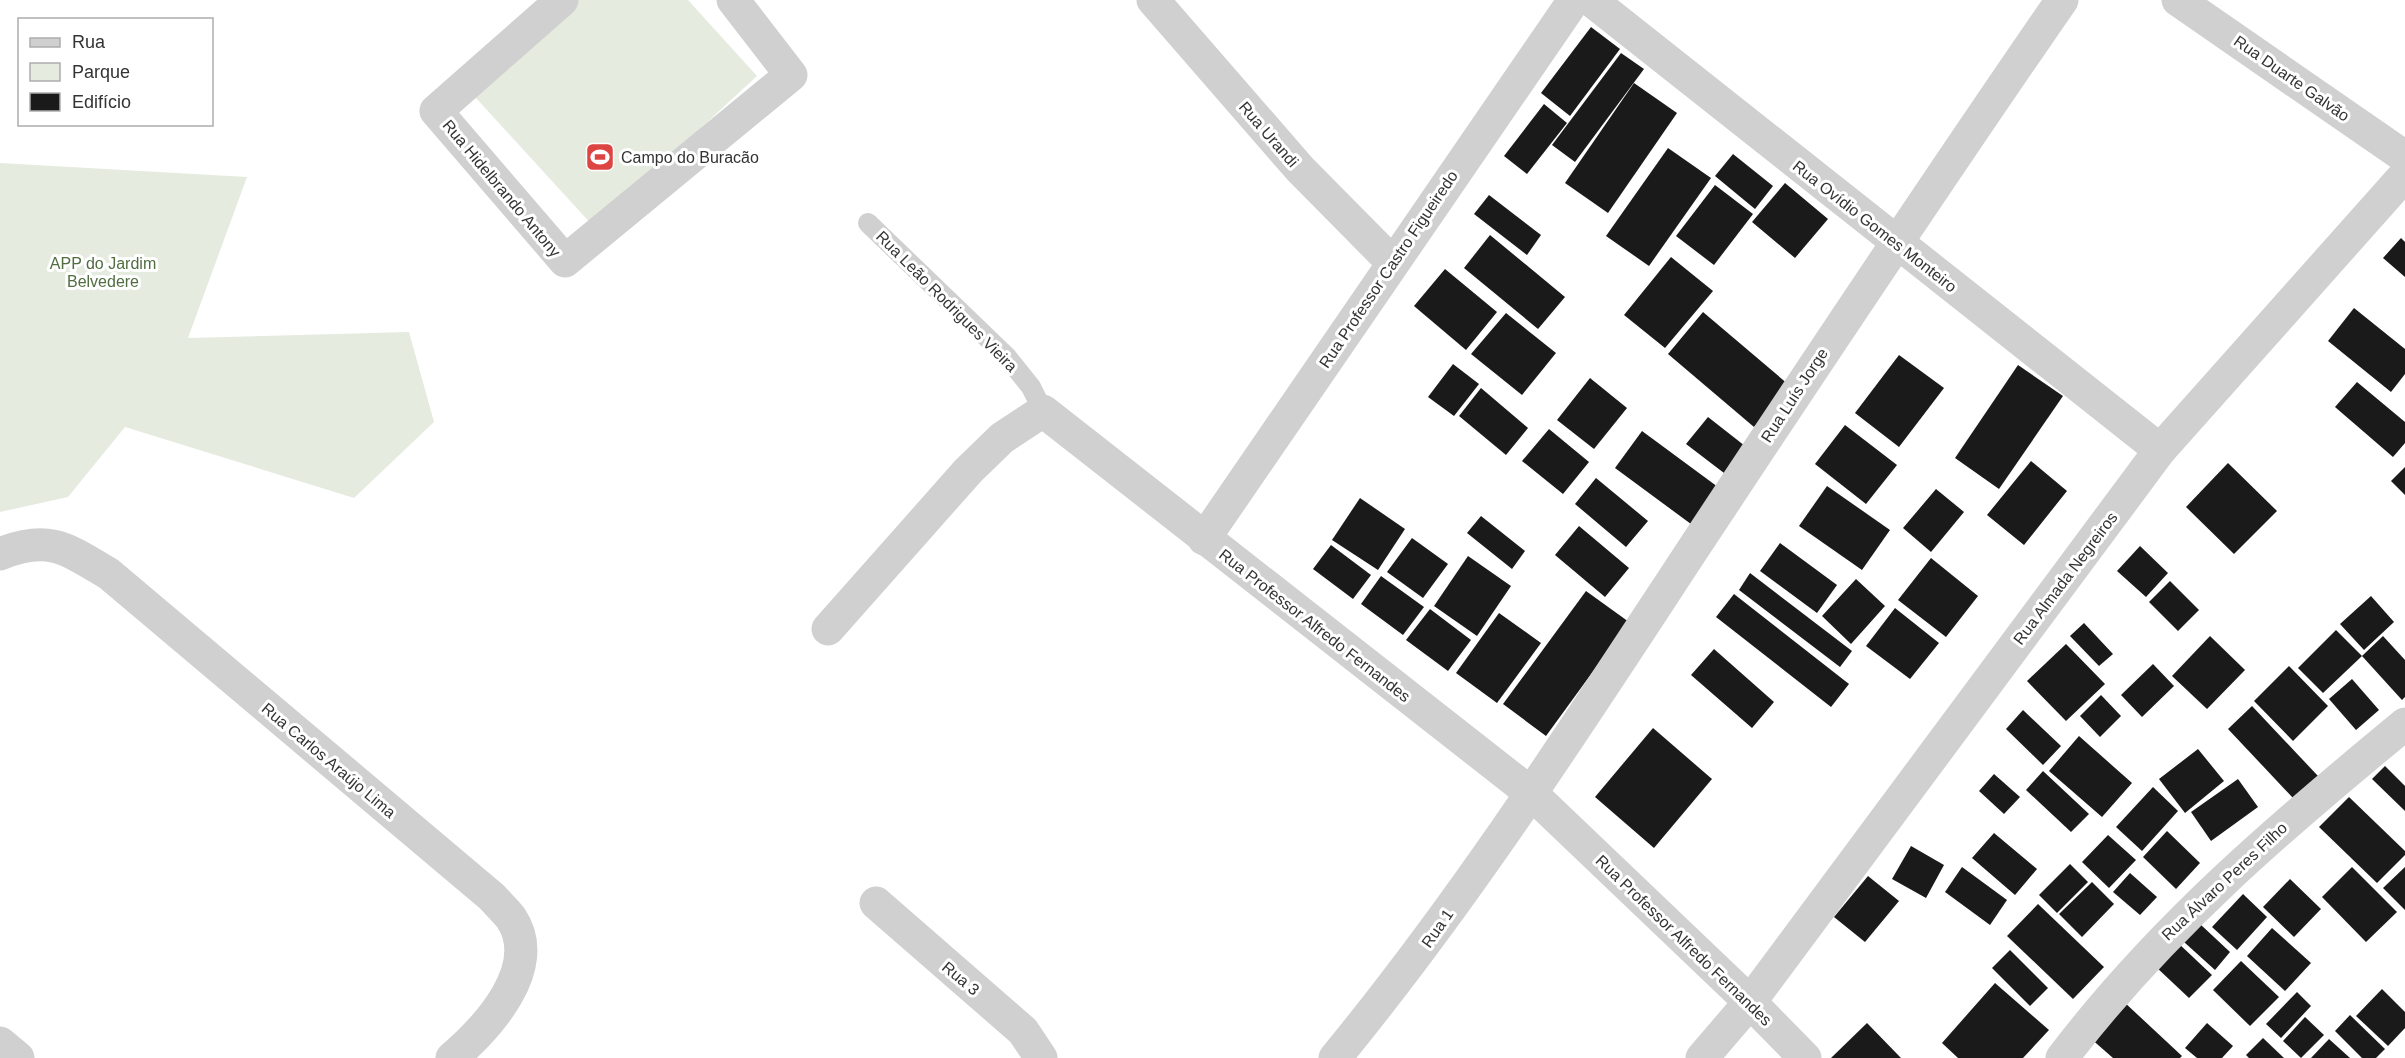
<svg xmlns="http://www.w3.org/2000/svg" width="2405" height="1058" font-family="Helvetica,sans-serif">
<rect width="100%" height="100%" fill="#fff"/>
<g fill="#e5ebdf">
<polygon points="559,0 688,0 757,76 594,227 466,87"/>
<polygon points="0,163 247,177 188,338 409,332 434,422 354,498 125,427 68,497 0,512"/>
</g>
<g fill="#1a1a1a">
<polygon points="1591,27 1620,49 1570,116 1541,93"/>
<polygon points="1621,53 1644,69 1575,162 1552,145"/>
<polygon points="1634,83 1677,113 1608,213 1565,183"/>
<polygon points="1544,104 1567,123 1527,174 1504,156"/>
<polygon points="1668,148 1711,178 1649,266 1606,236"/>
<polygon points="1733,154 1773,186 1755,209 1715,176"/>
<polygon points="1785,183 1828,219 1795,258 1752,222"/>
<polygon points="1715,185 1753,214 1714,265 1676,236"/>
<polygon points="1489,195 1541,235 1527,255 1474,214"/>
<polygon points="1490,235 1565,297 1538,329 1464,268"/>
<polygon points="2401,238 2405,242 2405,277 2383,258"/>
<polygon points="1671,257 1713,291 1665,348 1624,315"/>
<polygon points="1445,269 1497,312 1466,350 1414,306"/>
<polygon points="2354,308 2405,349 2405,374 2391,392 2328,341"/>
<polygon points="1703,312 1789,385 1754,427 1668,354"/>
<polygon points="1506,313 1556,353 1522,395 1471,354"/>
<polygon points="1899,355 1944,388 1899,447 1855,413"/>
<polygon points="1453,364 1479,384 1454,416 1428,397"/>
<polygon points="2018,365 2063,396 1999,489 1955,458"/>
<polygon points="1590,378 1627,408 1594,449 1557,420"/>
<polygon points="2357,382 2405,422 2405,443 2393,457 2335,407"/>
<polygon points="1481,388 1528,428 1506,455 1459,416"/>
<polygon points="1708,417 1745,446 1724,473 1686,444"/>
<polygon points="1845,425 1897,465 1866,504 1815,464"/>
<polygon points="1549,429 1589,462 1563,494 1522,461"/>
<polygon points="1642,431 1722,490 1695,527 1615,468"/>
<polygon points="2031,461 2067,491 2024,545 1987,515"/>
<polygon points="2228,463 2277,511 2234,554 2186,507"/>
<polygon points="2405,467 2405,495 2391,481"/>
<polygon points="1596,478 1648,521 1626,547 1575,504"/>
<polygon points="1827,486 1890,530 1862,570 1799,526"/>
<polygon points="1936,489 1964,512 1931,552 1903,528"/>
<polygon points="1360,498 1405,529 1378,570 1332,540"/>
<polygon points="1481,516 1525,551 1512,569 1467,533"/>
<polygon points="1579,526 1629,568 1605,597 1555,555"/>
<polygon points="1412,538 1448,564 1423,598 1387,572"/>
<polygon points="1780,543 1837,585 1817,613 1760,571"/>
<polygon points="1331,545 1371,575 1353,599 1313,569"/>
<polygon points="2140,546 2168,573 2146,597 2117,571"/>
<polygon points="1468,556 1511,586 1477,636 1434,606"/>
<polygon points="1931,558 1978,596 1946,637 1898,600"/>
<polygon points="1750,573 1852,651 1840,667 1739,590"/>
<polygon points="1381,576 1424,607 1403,635 1361,604"/>
<polygon points="1856,579 1885,606 1851,644 1822,616"/>
<polygon points="2170,581 2199,610 2178,631 2149,602"/>
<polygon points="1586,591 1629,622 1546,736 1503,704"/>
<polygon points="1734,594 1849,684 1831,707 1716,617"/>
<polygon points="2371,596 2394,622 2364,650 2340,624"/>
<polygon points="1895,608 1939,643 1910,679 1866,646"/>
<polygon points="1430,609 1471,640 1448,671 1406,640"/>
<polygon points="1499,613 1541,643 1497,703 1456,673"/>
<polygon points="2084,623 2113,654 2099,666 2070,636"/>
<polygon points="2336,630 2362,656 2323,693 2298,668"/>
<polygon points="2210,636 2245,670 2207,709 2172,676"/>
<polygon points="2383,636 2405,660 2405,697 2402,700 2362,656"/>
<polygon points="2066,644 2105,684 2066,721 2027,681"/>
<polygon points="1714,649 1774,702 1752,728 1691,675"/>
<polygon points="2153,664 2174,686 2142,717 2121,695"/>
<polygon points="2289,666 2328,706 2293,741 2254,701"/>
<polygon points="2352,679 2379,710 2356,730 2329,699"/>
<polygon points="2101,695 2121,716 2100,737 2080,716"/>
<polygon points="2252,706 2318,776 2293,798 2228,729"/>
<polygon points="2023,710 2061,746 2043,765 2006,729"/>
<polygon points="1653,728 1712,779 1654,848 1595,797"/>
<polygon points="2079,736 2132,783 2102,817 2049,771"/>
<polygon points="2198,749 2224,781 2185,813 2159,779"/>
<polygon points="2385,766 2405,786 2405,811 2372,779"/>
<polygon points="2043,771 2089,814 2071,832 2026,790"/>
<polygon points="1994,774 2020,797 2004,814 1979,791"/>
<polygon points="2238,779 2258,807 2211,841 2191,812"/>
<polygon points="2153,787 2178,811 2142,851 2116,827"/>
<polygon points="2349,797 2405,851 2405,855 2377,883 2319,827"/>
<polygon points="2167,831 2200,863 2176,889 2143,857"/>
<polygon points="1994,833 2037,869 2015,895 1972,858"/>
<polygon points="2108,835 2136,860 2109,888 2082,862"/>
<polygon points="1911,846 1944,865 1926,898 1892,879"/>
<polygon points="2070,864 2088,882 2057,913 2039,895"/>
<polygon points="1962,867 2007,900 1990,925 1945,892"/>
<polygon points="2352,867 2397,912 2366,942 2322,897"/>
<polygon points="2405,867 2405,910 2383,888"/>
<polygon points="2130,873 2157,897 2140,915 2113,892"/>
<polygon points="1868,876 1899,901 1865,942 1834,917"/>
<polygon points="2290,879 2321,909 2294,937 2263,907"/>
<polygon points="2092,882 2114,904 2082,937 2059,914"/>
<polygon points="2243,894 2267,917 2237,950 2212,927"/>
<polygon points="2038,904 2104,967 2073,999 2007,936"/>
<polygon points="2200,924 2230,952 2215,970 2184,942"/>
<polygon points="2272,928 2311,963 2285,991 2247,956"/>
<polygon points="2177,942 2212,975 2189,998 2155,966"/>
<polygon points="2010,950 2048,988 2030,1006 1992,968"/>
<polygon points="2241,961 2279,997 2250,1026 2213,990"/>
<polygon points="1995,983 2049,1030 2023,1058 1958,1058 1942,1043"/>
<polygon points="2382,989 2405,1012 2405,1028 2388,1046 2356,1016"/>
<polygon points="2297,992 2311,1006 2281,1038 2266,1024"/>
<polygon points="2123,1001 2182,1056 2180,1058 2113,1058 2089,1037"/>
<polygon points="2350,1015 2385,1049 2376,1058 2362,1058 2335,1031"/>
<polygon points="2305,1017 2324,1035 2301,1058 2283,1041"/>
<polygon points="1867,1023 1901,1058 1831,1058"/>
<polygon points="2207,1023 2233,1046 2222,1058 2197,1058 2185,1048"/>
<polygon points="2263,1038 2284,1058 2249,1058 2246,1055"/>
<polygon points="2329,1039 2350,1058 2311,1058"/>
</g>
<g fill="none" stroke-linecap="round" stroke-linejoin="round">
<polyline stroke="#d0d0d0" stroke-width="20" points="868,223 1007,357 1031,387 1043,411"/>
<g stroke="#d0d0d0" stroke-width="33">
<polyline points="562,0 436,111 565,261 791,75 733,0"/>
<polyline points="1153,0 1300,169 1392,262"/>
<polyline points="1591,0 2160,450"/>
<polyline points="2178,0 2405,157"/>
<polyline points="1204,539 1574,0"/>
<path d="M0,554C49,534 67,549 109,574L492,897C498,904 506,911 511,918C544,967 487,1028 452,1058"/>
<polyline points="828,629 968,471 1002,438 1043,411 1532,794 1750,1002 1805,1058"/>
<polyline points="876,903 1023,1031 1041,1058"/>
<polyline points="0,1043 18,1058"/>
<path d="M1335,1058C1468,896 1580,721 1695,546C1816,363 1937,181 2062,0"/>
<polyline points="1702,1058 1750,1002 2160,450 2405,175"/>
<path d="M2062,1058C2161,928 2280,827 2405,724"/>
</g>
</g>
<defs>
<g id="stadium-square" transform="scale(1.5)"><rect x="-9" y="-9" width="18" height="18" rx="4" fill="#dc4542" stroke="#fff"/><path d="M0-5a6.5 5 0 1 0 0 10a6.5 5 0 1 0 0-10ZM-3.5-1.8h7v3.6h-7Z" fill="#fff"/></g>
</defs>
<g fill-rule="evenodd">
<use href="#stadium-square" x="600" y="157"/>
</g>
<g text-anchor="middle" stroke-width="6" stroke-linejoin="round" paint-order="stroke">
<g font-size="16" fill="#333" stroke="#fff">
<text transform="translate(2292 78) rotate(35)" y="6">Rua Duarte Galvão</text>
<text transform="translate(1269 134) rotate(49)" y="6">Rua Urandi</text>
<text transform="translate(502 188) rotate(50)" y="6">Rua Hidelbrando Antony</text>
<text transform="translate(1875 226) rotate(38)" y="6">Rua Ovídio Gomes Monteiro</text>
<text transform="translate(1388 269) rotate(-56)" y="6">Rua Professor Castro Figueiredo</text>
<text transform="translate(947 301) rotate(45)" y="6">Rua Leão Rodrigues Vieira</text>
<text transform="translate(1794 395) rotate(-57)" y="6">Rua Luís Jorge</text>
<text transform="translate(2065 578) rotate(-53)" y="6">Rua Almada Negreiros</text>
<text transform="translate(1315 625) rotate(38)" y="6">Rua Professor Alfredo Fernandes</text>
<text transform="translate(329 760) rotate(40)" y="6">Rua Carlos Araújo Lima</text>
<text transform="translate(2224 881) rotate(-43)" y="6">Rua Álvaro Peres Filho</text>
<text transform="translate(1437 928) rotate(-55)" y="6">Rua 1</text>
<text transform="translate(1684 940) rotate(44)" y="6">Rua Professor Alfredo Fernandes</text>
<text transform="translate(961 978) rotate(40)" y="6">Rua 3</text>
</g>
<g font-size="16" fill="#333" stroke="#fff" text-anchor="start">
<text x="621" y="163">Campo do Buracão</text>
</g>
<g font-size="16" fill="#526d41" stroke="#fff">
<text x="103" y="269">APP do Jardim<tspan x="103" dy="18">Belvedere</tspan></text>
</g>
</g>
<rect x="18" y="18" width="195" height="108" fill="#ffffff" stroke="#adadad" stroke-width="1.5"/>
<rect x="30" y="38" width="30" height="9" fill="#d0d0d0" stroke="#adadad" stroke-width="1.5"/>
<text x="72" y="48" font-size="18" fill="#333333">Rua</text>
<rect x="30" y="63" width="30" height="18" fill="#e5ebdf" stroke="#adadad" stroke-width="1.5"/>
<text x="72" y="78" font-size="18" fill="#333333">Parque</text>
<rect x="30" y="93" width="30" height="18" fill="#1a1a1a" stroke="#adadad" stroke-width="1.5"/>
<text x="72" y="108" font-size="18" fill="#333333">Edifício</text>
</svg>
